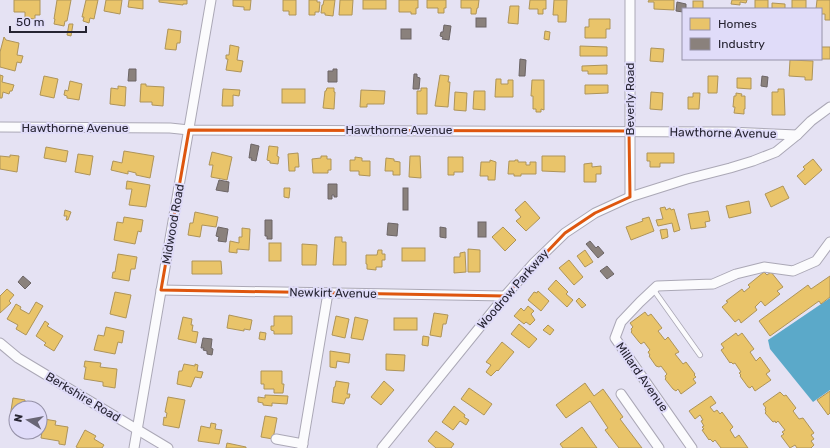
<svg xmlns="http://www.w3.org/2000/svg" width="830" height="448" font-family="Rubik,sans-serif">
<rect width="100%" height="100%" fill="#e5e2f3"/>
<polygon fill="#5ba9c9" points="830,298 830,390 813,402 770,349 768,340"/>
<g fill="#e9c46a" stroke="#ae9459">
<polygon points="14,0 40,0 40,15 35,15 35,19 25,18 25,12 14,12"/>
<polygon points="57,0 71,0 67,21 65,21 64,26 54,24 55,19 54,19"/>
<polygon points="86,0 98,0 94,19 90,18 89,23 83,21 84,17 82,17"/>
<polygon points="106,0 122,0 120,14 104,11"/>
<polygon points="129,0 143,0 143,9 128,7"/>
<polygon points="159,0 187,0 187,4 183,4 183,5 159,2"/>
<polygon points="233,0 251,0 250,10 244,10 244,7 233,6"/>
<polygon points="283,0 296,0 296,15 289,15 289,11 283,11"/>
<polygon points="309,0 317,0 317,2 320,2 319,12 315,12 315,15 309,15"/>
<polygon points="324,0 335,0 333,16 325,15 325,13 321,13 322,5 323,5"/>
<polygon points="340,0 353,0 352,15 339,15"/>
<rect x="363" y="0" width="23" height="9"/>
<polygon points="399,0 418,0 418,8 416,8 416,14 411,14 411,12 399,12"/>
<polygon points="427,0 446,0 446,8 444,8 444,13 438,13 438,8 427,8"/>
<polygon points="461,0 479,0 478,8 477,8 476,14 471,14 471,8 461,8"/>
<polygon points="530,0 546,0 546,9 543,9 543,14 538,14 538,9 529,9"/>
<polygon points="554,0 567,0 566,22 558,22 558,15 553,15"/>
<polygon points="649,0 674,0 674,10 654,9 654,2 648,2"/>
<polygon points="732,0 747,0 746,3 740,2 740,5 731,4"/>
<rect x="755" y="0" width="13" height="9"/>
<rect x="792" y="0" width="14" height="9"/>
<polygon points="817,0 830,0 830,20 825,20 825,14 821,14 821,9 816,9"/>
<rect x="693" y="1" width="10" height="8"/>
<polygon points="772,3 785,4 785,9 772,9"/>
<polygon points="510,6 519,6 518,24 508,23"/>
<polygon points="589,19 610,19 610,29 606,29 606,38 585,38 585,27 589,27"/>
<polygon points="69,24 73,24 71,36 67,35"/>
<polygon points="168,29 181,31 180,43 177,43 176,50 165,49"/>
<polygon points="545,31 550,32 549,40 544,39"/>
<polygon points="4,37 6,40 19,43 17,55 23,56 21,63 17,62 15,71 0,67 0,52"/>
<polygon points="230,45 239,47 237,60 243,61 241,72 226,70 228,59 226,59 226,55 229,55"/>
<polygon points="580,46 607,47 607,56 580,56"/>
<rect x="821" y="47" width="9" height="12"/>
<polygon points="651,48 664,49 663,62 650,61"/>
<polygon points="790,60 813,61 812,80 805,80 805,77 789,76"/>
<polygon points="607,65 607,74 588,74 588,71 582,71 582,66"/>
<polygon points="0,75 3,76 2,82 14,85 12,91 10,91 9,94 3,92 2,98 0,98"/>
<polygon points="440,75 449,76 448,82 450,82 448,107 435,106"/>
<polygon points="44,76 58,79 54,98 40,95"/>
<polygon points="708,76 718,76 717,93 708,93"/>
<polygon points="737,78 751,78 751,89 737,88"/>
<polygon points="496,79 501,79 501,84 508,84 508,80 513,80 513,97 495,97"/>
<polygon points="532,80 544,80 544,110 541,109 541,112 536,112 536,109 533,109 533,96 531,96"/>
<polygon points="70,81 82,84 79,100 67,98 67,96 64,95 65,90 68,91"/>
<polygon points="141,84 146,84 146,86 164,87 163,106 152,105 152,102 140,102"/>
<polygon points="585,85 608,85 608,93 585,94"/>
<polygon points="118,86 126,87 125,106 110,104 111,88 118,89"/>
<polygon points="327,88 334,88 334,92 335,92 334,109 323,108 325,91 326,91"/>
<polygon points="421,88 427,88 427,114 417,114 417,91 421,91"/>
<polygon points="223,89 240,90 239,96 233,95 233,106 222,106"/>
<rect x="282" y="89" width="23" height="14"/>
<polygon points="778,89 784,89 785,115 772,115 772,92 778,92"/>
<polygon points="361,90 385,91 384,104 367,104 367,107 360,107"/>
<polygon points="474,91 485,91 485,110 473,109"/>
<polygon points="455,92 467,93 466,111 454,110"/>
<polygon points="651,92 663,93 662,110 650,109"/>
<polygon points="693,93 700,93 699,109 688,109 688,97 693,97"/>
<polygon points="736,93 742,94 741,96 745,96 745,109 744,109 744,114 734,113 735,107 733,107 734,96 736,96"/>
<polygon points="269,146 278,147 277,156 279,157 278,164 270,163 270,161 267,160"/>
<polygon points="46,147 68,151 66,162 44,158"/>
<polygon points="124,151 154,156 150,178 136,175 136,173 128,171 128,174 111,170 113,161 122,163"/>
<polygon points="212,152 232,157 227,180 211,177 213,165 209,165"/>
<polygon points="298,153 299,167 295,167 295,171 289,171 288,154"/>
<polygon points="647,153 674,153 674,163 660,163 660,167 650,167 650,161 647,161"/>
<polygon points="78,154 93,156 90,175 75,172"/>
<polygon points="10,155 19,156 17,172 0,169 0,156 10,157"/>
<polygon points="321,156 327,156 327,159 331,159 331,170 328,170 328,173 313,173 312,159 321,158"/>
<polygon points="410,156 420,156 421,178 409,177"/>
<polygon points="542,156 565,156 565,172 542,171"/>
<polygon points="355,157 362,158 362,161 370,161 370,176 359,175 359,171 350,171 350,160 355,160"/>
<polygon points="448,157 463,157 463,172 454,172 454,175 448,175"/>
<polygon points="386,158 394,159 394,161 400,162 400,175 393,175 393,171 385,171"/>
<polygon points="813,159 822,170 805,185 797,176 805,169 803,167"/>
<polygon points="490,160 496,162 495,180 488,180 488,176 480,176 481,162 490,162"/>
<polygon points="515,160 518,160 518,162 526,162 526,165 530,165 530,162 536,162 536,174 521,174 521,176 514,176 514,174 508,174 509,161 515,161"/>
<polygon points="592,163 592,167 601,166 601,174 596,174 596,182 584,182 584,164"/>
<polygon points="127,181 150,185 146,207 129,205 132,189 126,189"/>
<polygon points="783,186 789,198 771,207 765,194"/>
<polygon points="284,188 290,188 289,198 284,197"/>
<polygon points="525,201 540,218 526,231 516,221 521,217 515,210"/>
<polygon points="749,201 751,213 729,218 726,206"/>
<polygon points="665,207 666,210 670,208 671,210 674,209 680,230 674,232 672,223 658,226 656,220 663,219 660,208"/>
<polygon points="65,210 71,212 68,220 66,220 67,216 64,216"/>
<polygon points="708,211 710,221 705,222 706,227 691,229 688,214"/>
<polygon points="195,212 218,217 216,227 202,225 200,237 188,235 190,223 193,223"/>
<polygon points="124,217 143,220 141,232 138,231 135,244 114,240 117,222 123,223"/>
<polygon points="649,217 654,231 631,240 626,227 643,221 642,219"/>
<polygon points="503,227 516,240 505,251 492,237"/>
<polygon points="242,228 250,229 249,250 237,249 237,253 229,252 230,241 239,243 239,237 242,237"/>
<polygon points="667,229 668,237 662,239 660,230"/>
<polygon points="335,237 342,237 342,242 346,242 346,265 333,265"/>
<rect x="269" y="243" width="12" height="18"/>
<polygon points="302,244 317,245 316,265 302,265"/>
<rect x="402" y="248" width="23" height="13"/>
<polygon points="468,249 480,250 480,272 468,272"/>
<polygon points="378,250 382,250 382,254 385,254 385,260 382,260 382,267 376,267 376,270 367,269 367,264 366,264 366,255 377,255"/>
<polygon points="585,250 593,262 585,267 577,256"/>
<polygon points="465,252 466,272 454,273 454,257 460,257 460,253"/>
<polygon points="118,254 137,257 135,269 131,269 129,281 112,278 113,272 115,272"/>
<polygon points="569,260 583,277 574,285 559,268"/>
<polygon points="192,261 221,261 222,274 192,274"/>
<polygon points="764,272 767,275 771,272 783,287 777,291 780,294 765,306 761,301 755,307 757,310 741,323 739,319 735,322 722,307 728,302 726,301 742,289 744,292 750,287 748,285"/>
<polygon points="830,276 830,297 821,304 819,301 770,336 759,321 808,285 811,289"/>
<polygon points="556,280 568,292 566,294 573,300 567,307 548,289"/>
<polygon points="7,289 14,295 9,301 11,303 0,313 0,296"/>
<polygon points="538,291 549,301 541,311 528,300 534,292 537,293"/>
<polygon points="115,292 131,295 126,318 110,314"/>
<polygon points="579,298 586,305 582,308 576,301"/>
<polygon points="36,302 43,306 26,335 16,329 18,325 7,319 16,304 21,307 20,309 29,314"/>
<polygon points="528,306 534,311 531,314 535,320 530,325 526,322 524,324 514,316 521,308 524,311"/>
<polygon points="645,312 648,316 651,314 662,328 658,331 665,340 668,337 679,352 675,354 683,364 686,362 695,374 694,375 696,377 693,379 696,383 681,394 678,389 676,391 673,389 665,379 666,378 665,376 667,374 661,366 659,367 656,366 649,356 650,355 648,352 650,350 644,342 641,344 639,342 631,332 632,331 631,329 633,327 630,323"/>
<polygon points="434,313 448,315 446,324 443,324 441,337 430,335"/>
<polygon points="229,315 252,320 250,330 244,329 244,331 227,328"/>
<polygon points="274,316 292,316 292,334 274,334 274,331 271,330 271,326 274,326"/>
<polygon points="336,316 349,319 345,338 332,335"/>
<polygon points="183,317 192,319 191,325 193,325 192,331 198,332 196,343 178,339"/>
<polygon points="355,317 368,320 363,340 351,338"/>
<rect x="394" y="318" width="23" height="12"/>
<polygon points="45,321 49,324 47,326 63,336 54,351 44,345 46,343 36,336"/>
<polygon points="519,324 537,339 529,348 511,334"/>
<polygon points="548,325 554,330 550,335 543,330"/>
<polygon points="106,327 124,331 122,343 118,342 115,354 94,350 98,335 104,336"/>
<polygon points="260,332 266,333 265,340 259,339"/>
<polygon points="736,333 738,336 742,333 754,349 750,352 756,361 760,357 770,371 766,374 771,380 755,391 752,386 750,388 748,387 740,376 741,375 739,373 741,372 735,363 733,364 731,362 730,363 721,350 724,348 721,344"/>
<polygon points="423,336 429,337 428,346 422,345"/>
<polygon points="502,342 514,352 498,371 497,370 491,376 486,372 491,365 486,362"/>
<polygon points="330,351 350,354 349,363 337,361 336,368 330,367"/>
<polygon points="386,354 405,355 404,371 386,370"/>
<polygon points="85,361 101,363 100,367 117,369 115,388 103,386 103,382 84,379 86,367 84,367"/>
<polygon points="184,364 195,366 195,364 198,365 197,371 203,372 201,378 195,377 191,387 177,384 179,371 182,371"/>
<polygon points="261,371 282,371 282,384 284,384 283,393 274,393 274,389 264,389 264,384 261,384"/>
<polygon points="336,381 349,383 347,394 350,394 349,398 346,398 344,404 332,402 334,387 335,387"/>
<polygon points="384,381 394,390 381,405 371,397"/>
<polygon points="585,383 594,396 603,389 623,417 620,419 642,448 619,448 605,430 608,428 590,401 566,418 556,405"/>
<polygon points="469,388 492,404 484,415 461,399"/>
<polygon points="830,391 830,413 828,415 817,400"/>
<polygon points="780,392 784,396 786,395 796,408 793,411 799,419 803,418 814,433 811,435 814,439 811,441 814,445 811,448 797,448 795,445 790,448 781,436 784,434 782,432 785,430 778,421 776,423 775,421 773,422 765,413 766,412 765,409 766,408 763,404"/>
<polygon points="265,395 288,396 287,404 272,403 272,406 263,405 263,403 258,402 258,397 265,398"/>
<polygon points="711,396 716,403 710,407 714,412 717,410 720,414 722,412 733,427 730,430 735,438 739,435 748,448 721,448 715,440 713,442 710,439 709,440 702,430 704,429 702,427 704,426 701,421 703,420 700,415 695,419 689,411"/>
<polygon points="168,397 185,400 179,428 163,425 164,417 166,418 167,413 165,412"/>
<polygon points="13,398 25,400 25,403 37,405 36,408 16,408 16,418 10,417"/>
<polygon points="454,406 465,415 464,417 469,420 466,425 460,421 453,430 442,422"/>
<polygon points="265,416 277,418 273,439 261,437"/>
<polygon points="44,419 56,421 55,425 68,427 65,445 59,444 59,441 41,438"/>
<polygon points="211,423 216,424 215,429 222,430 219,444 198,441 201,426 210,428"/>
<polygon points="582,427 597,448 563,448 560,444"/>
<polygon points="85,430 96,436 94,439 104,445 102,448 78,448 76,447"/>
<polygon points="436,431 454,444 451,448 436,448 428,441"/>
<polygon points="227,443 246,447 246,448 226,448"/>
</g>
<g fill="#8a817c" stroke="#6c6566">
<polygon points="677,2 686,4 686,9 683,9 683,12 676,11"/>
<rect x="476" y="18" width="10" height="9"/>
<polygon points="444,25 451,26 449,40 442,39 443,37 440,36 441,32 443,32"/>
<rect x="401" y="29" width="10" height="10"/>
<polygon points="520,59 526,60 525,76 519,76"/>
<polygon points="129,69 136,69 136,81 128,81"/>
<polygon points="333,69 337,69 337,82 328,82 328,71 333,71"/>
<polygon points="414,74 417,74 417,77 420,78 419,89 413,89"/>
<polygon points="762,76 768,77 767,87 761,86"/>
<polygon points="251,144 259,146 256,161 251,160 252,158 249,158"/>
<polygon points="219,180 229,182 228,192 216,190"/>
<polygon points="328,184 337,184 337,197 334,197 334,195 332,195 332,199 328,199"/>
<rect x="403" y="188" width="5" height="22"/>
<polygon points="265,220 272,220 272,239 267,239 267,236 265,236"/>
<rect x="478" y="222" width="8" height="15"/>
<polygon points="388,223 398,224 397,236 387,235"/>
<polygon points="218,227 228,229 226,242 218,241 219,237 216,236"/>
<polygon points="440,227 446,228 446,238 440,237"/>
<polygon points="590,241 596,248 598,246 604,253 598,258 586,244"/>
<polygon points="607,266 614,274 607,279 600,271"/>
<polygon points="23,276 31,283 25,289 18,282"/>
<polygon points="203,338 212,339 211,348 213,349 212,355 207,354 207,351 203,350 204,348 201,348"/>
</g>
<g fill="none" stroke-linecap="round" stroke-linejoin="round">
<g stroke="#aba8b6" stroke-width="6">
<polyline id="service" points="653,289 700,355"/>
</g>
<g stroke="#aba8b6" stroke-width="11">
<g id="minor">
<polyline points="0,127 170,128 189,130 729,132 797,135"/>
<polyline points="630,197 630,0"/>
<polyline points="161,290 505,296"/>
<polyline points="0,343 18,358 168,448"/>
<polyline points="621,394 659,448"/>
<polyline points="276,439 303,444"/>
<polyline points="134,448 211,0"/>
<polyline points="302,448 328,293"/>
<polyline points="382,448 505,296 534,263 565,233 595,213 630,197 687,179 730,168 753,161 776,152 797,135 811,121 830,107"/>
<polyline points="692,448 615,338 621,322 640,302 657,286 713,284 736,274 764,267 793,271 816,261 830,242"/>
</g>
</g>
<use href="#service" stroke="#fbfbfd" stroke-width="4.5"/>
<use href="#minor" stroke="#fbfbfd" stroke-width="9"/>
</g>
<path fill="none" stroke="#de560e" stroke-width="3" stroke-linejoin="round" d="M189,130L629,131L630,197L595,213L565,233L505,296L161,290Z"/>
<g text-anchor="middle" stroke-width="4" stroke-linejoin="round" paint-order="stroke">
<g font-size="12" fill="#262432" stroke="#e0dcf9">
<text transform="translate(630 99) rotate(-90)" y="4">Beverly Road</text>
<text x="75" y="132">Hawthorne Avenue</text>
<text x="399" y="134">Hawthorne Avenue</text>
<text transform="translate(723 133) rotate(1)" y="4">Hawthorne Avenue</text>
<text transform="translate(173 224) rotate(-80)" y="4">Midwood Road</text>
<text transform="translate(513 289) rotate(-49)" y="4">Woodrow Parkway</text>
<text transform="translate(333 293) rotate(1)" y="4">Newkirt Avenue</text>
<text transform="translate(642 377) rotate(55)" y="4">Millard Avenue</text>
<text transform="translate(83 397) rotate(31)" y="4">Berkshire Road</text>
</g>
</g>
<rect x="682" y="8" width="140" height="52" fill="#e0dcf9" stroke="#9692a9"/>
<rect x="690" y="18" width="20" height="12" fill="#e9c46a" stroke="#9692a9"/>
<text x="718" y="28" font-size="12" fill="#262432">Homes</text>
<rect x="690" y="38" width="20" height="12" fill="#8a817c" stroke="#9692a9"/>
<text x="718" y="48" font-size="12" fill="#262432">Industry</text>
<g transform="translate(28 420) rotate(281)"><circle r="19" fill="#e0dcf9" stroke="#9692a9"/>
<path d="M0-3L7 15L0 10L-7 15Z" fill="#696676"/>
<text y="-6" font-size="11" font-weight="bold" text-anchor="middle" fill="#262432">N</text>
</g>
<path d="M10 26v6h76v-6" fill="none" stroke="#262432" stroke-width="2"/>
<text x="16" y="26" font-size="12" fill="#262432" stroke="#e0dcf9" stroke-width="3" paint-order="stroke">50 m</text>
</svg>
